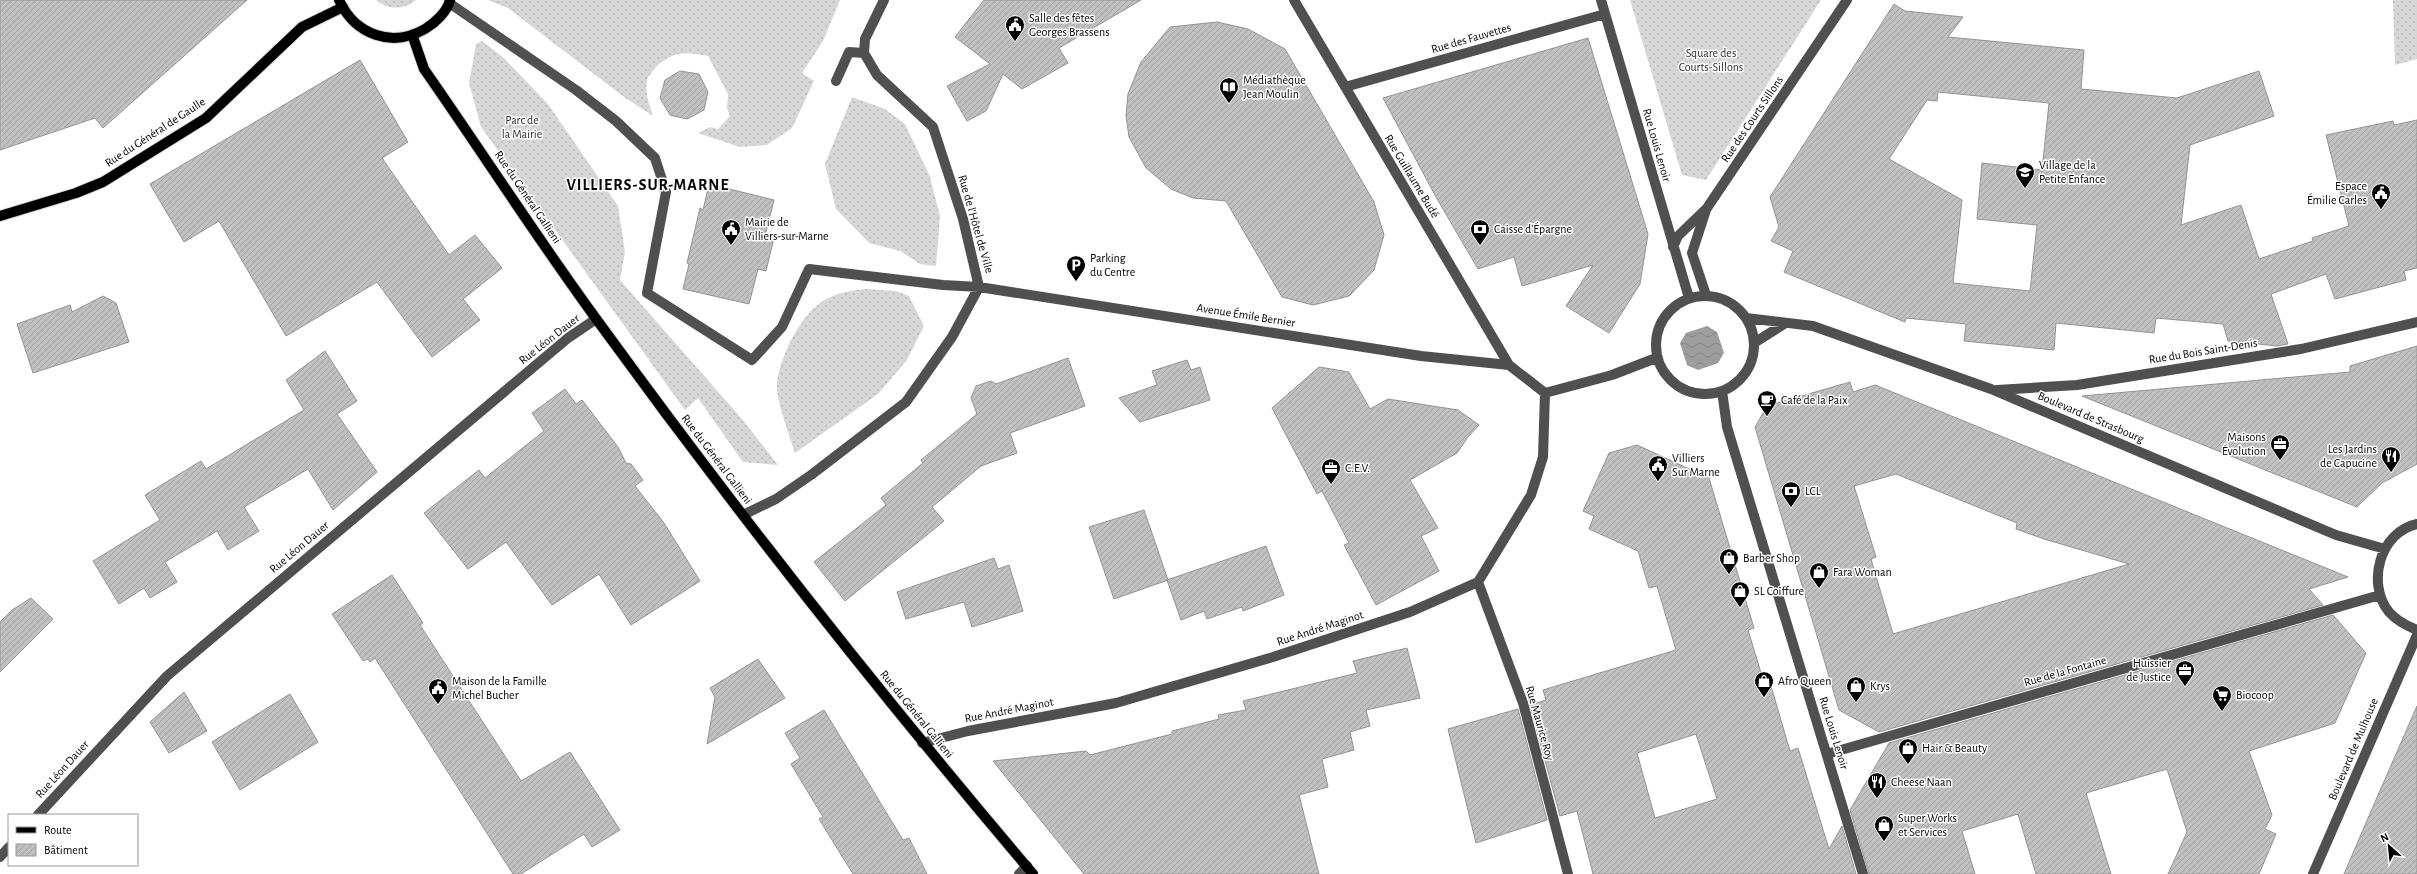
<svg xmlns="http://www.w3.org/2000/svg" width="2417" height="874" font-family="'Alegreya Sans',sans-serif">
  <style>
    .grass { fill: url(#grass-dots) }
    .water { fill: url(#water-waves) }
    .building { fill: url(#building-hatch); stroke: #949494; fill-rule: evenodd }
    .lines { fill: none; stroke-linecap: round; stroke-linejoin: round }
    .major-casing { stroke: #dbdbdb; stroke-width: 12 }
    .minor { stroke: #505050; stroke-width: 10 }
    .major { stroke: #000; stroke-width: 10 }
    .labels { text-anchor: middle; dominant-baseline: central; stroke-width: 3; stroke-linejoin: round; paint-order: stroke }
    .poi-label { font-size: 12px; fill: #000; stroke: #fff; text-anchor: start }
    .street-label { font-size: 12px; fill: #000; stroke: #fff }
    .park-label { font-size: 12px; fill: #2e2e2e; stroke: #fff }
    .district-label { font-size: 16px; font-weight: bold; letter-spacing: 1px; fill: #000; stroke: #fff }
  </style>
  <defs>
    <pattern id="grass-dots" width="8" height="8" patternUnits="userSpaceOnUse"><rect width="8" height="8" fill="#d7d7d7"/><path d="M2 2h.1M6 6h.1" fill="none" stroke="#b7b7b7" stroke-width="1.8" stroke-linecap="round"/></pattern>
    <pattern id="water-waves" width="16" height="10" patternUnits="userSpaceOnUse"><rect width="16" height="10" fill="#9e9e9e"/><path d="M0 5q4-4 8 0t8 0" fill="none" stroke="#868686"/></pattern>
    <pattern id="building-hatch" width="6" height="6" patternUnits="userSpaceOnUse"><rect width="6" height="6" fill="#c0c0c0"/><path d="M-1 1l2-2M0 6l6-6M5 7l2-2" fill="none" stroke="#a3a3a3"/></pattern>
  </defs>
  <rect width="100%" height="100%" fill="#fff"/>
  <path class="grass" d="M376,0H416C404,10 388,10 376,0Z
    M488,0H840L823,41L802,73L814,81L792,128L767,145L740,147L698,133L710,127L718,129L730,116L727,108L728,94L708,56C686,51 670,51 654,69C652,73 648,76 647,80C645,93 649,104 653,116L624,97L508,8Z
    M1630,0H1821L1706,180L1682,175Z
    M2393,0H2417V59L2395,65Z
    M482,41L504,58L548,104L618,206L625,252L620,280L742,419L778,465L743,462L698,398L685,410L481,127L469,83L476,44Z
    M852,97L885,109L905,124L930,177L940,216L936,266L920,264L900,251L869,243L836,209L825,164Z
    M867,289L896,291L909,296L924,326L907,360L878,394L795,453C790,437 777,402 777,388C777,361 799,318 820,303C834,293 851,290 867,289Z"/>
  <path class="water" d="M1707,326L1717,332L1724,353L1718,363L1698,370L1687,365L1680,343L1686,333Z"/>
  <path class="building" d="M0,0H247L103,128L95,118L0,150Z
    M984,0H1141L1059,48L1068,63L1022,89L1003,74L986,111L967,121L947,86L990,64L955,37Z
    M1894,4L1905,11L1963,17L1948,37L2084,50L2081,89L2177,98L2259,71L2274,116L2190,145L2181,225L2241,205L2259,259L2313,241L2312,238L2349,226L2326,135L2393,121L2394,125L2417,120V268L2404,271L2406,280L2335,299L2326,274L2271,294L2288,344L2277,346L2228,341L2223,324L2156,318L2154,333L2056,323L2054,350L1964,341L1966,324L1906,318L1905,322L1784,272L1793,251L1771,241L1779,227L1770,197ZM1938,92L2049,103L2042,170L1982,163L1977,219L2037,225L2030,291L1953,283L1962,200L1889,159L1927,100L1937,101Z
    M1217,22L1248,29L1285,49L1374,202L1384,235L1374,270L1349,296L1313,305L1282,297L1226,201L1193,198L1171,189L1146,168L1129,137L1126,116L1128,94L1141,62L1170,27Z
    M1588,38L1648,234L1640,284L1609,333L1566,306L1593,265L1522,286L1514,257L1478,269L1436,197L1383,98Z
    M360,60L408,142L382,158L449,255L475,235L502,268L463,299L480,320L432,357L377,282L286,336L219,221L184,242L150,184Z
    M680,71L699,74L708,92L704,110L687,119L670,115L660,98L665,80Z
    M709,184L774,200L765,236L774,238L766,271L758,269L749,304L683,289L689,264L687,263L700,208L703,210Z
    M103,296L116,303L129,342L33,373L17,324L70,305L72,312Z
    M2417,346V464L2382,483L2357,507L2082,396L2350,372V366Z
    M325,351L357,401L337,414L377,472L333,510L308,469L244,507L259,531L228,550L217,531L165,562L177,582L150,598L144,588L119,604L93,561L160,520L145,495L201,461L206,469L304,410L286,380Z
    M1068,358L1085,406L1010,433L1017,453L981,466L932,507L944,521L845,601L814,562L886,505L881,498L923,463L921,460L977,414L971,398L976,386L991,381L996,384Z
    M1187,360L1191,370L1200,367L1210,400L1140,422L1119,398L1157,385L1152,371Z
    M1319,367L1349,372L1370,409L1388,399L1458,410L1479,425L1468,437L1457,453L1410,480L1438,528L1421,536L1439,571L1376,605L1344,545L1349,543L1322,491L1317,494L1272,408Z
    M1850,382L1853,392L1875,385L2348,577L2309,589L2323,605L1879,732L1839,710L1755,427L1767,406ZM1896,474L2017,523L2016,529L2044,539L2129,564L1893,634L1871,559L1876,557L1854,486Z
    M565,389L576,404L582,400L618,447L626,463L631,464L643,480L635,486L664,523L700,581L631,625L599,574L552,605L506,542L468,569L424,513L479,470L485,478L544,431L532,413Z
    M1637,445L1709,478L1754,628L1748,630L1765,686H1771L1790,751L1798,748L1829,849L1842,826L1856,874H1593L1577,811L1560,816L1530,705L1546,700L1543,690L1676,650L1657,586L1649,588L1638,551L1589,529L1594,516L1583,511L1609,453ZM1696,734L1717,799L1655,818L1637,753Z
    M1144,510L1168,580L1114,599L1089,527Z
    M1266,546L1284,595L1243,611L1242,607L1207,619L1204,611L1181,620L1167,580Z
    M994,558L998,569L1009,565L1023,611L972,627L964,602L906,619L897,592Z
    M392,575L423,623L420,625L521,781L570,752L620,830L592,847L584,834L521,874H513L375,658L370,662L368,659L363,661L332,614Z
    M31,598L53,619L0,672V622L12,610Z
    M2333,615L2366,653L2335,723L2249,751L2272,815L2265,829L2276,834L2259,874H2168L2187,832L2167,769L2086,793L2111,874H2036L2018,814L1962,831L1975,874H1869L1850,810L1889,743Z
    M1407,648L1420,698L1366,710L1370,726L1350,732L1354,750L1322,759L1328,787L1299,795L1319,874H1084L993,761L1086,751L1090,755L1172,734V731L1219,719L1218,715L1246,710L1243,701L1357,673L1353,661Z
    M758,659L785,698L707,744L715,697L710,688Z
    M184,692L207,731L169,753L150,722Z
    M290,694L318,742L240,790L212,742Z
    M2417,706V874H2344L2375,802Z
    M1518,709L1547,820L1476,843L1448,729Z
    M824,710L903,840L909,838L927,874H853L819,819L823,817L791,764L800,758L785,733Z"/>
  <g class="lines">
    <g class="major-casing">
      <path id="major" d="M339,0C355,35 392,48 425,29C435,23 447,12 450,0
        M413,37L424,69C482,152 537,238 597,320C735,510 881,695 1033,874
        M0,216L76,193L103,182L206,118L302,27L343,7"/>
    </g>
    <path class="minor" d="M1601,0L1689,298
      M449,3L576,90L616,121L655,158L666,192L647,293L752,360L782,327L809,269L943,285L979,287L1421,356L1509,365
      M836,81L849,52L864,53
      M1345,87L1605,14
      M1673,247L1678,236L1707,208L1847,0
      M1706,295L1692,253L1706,210
      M1656 345a49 49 0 1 1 98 0a49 49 0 1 1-98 0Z
      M1746,318L1813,326L1991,389L2336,535L2385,549
      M1754,343L1784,324
      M1997,390L2077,385L2301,349L2417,322
      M1722,391L1727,427L1863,874
      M1545,393L1612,375L1656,358
      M743,515L776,499L811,475L906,402L952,337L979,287L963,219L933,127L877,75L864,53L865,39L884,0
      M2417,524C2380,532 2366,583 2389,612C2397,621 2407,626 2417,630
      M1478,582L1523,703L1568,874
      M922,743L968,731L1116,703L1273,657L1410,612L1478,582L1531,495L1543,457L1545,393L1509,365L1294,0
      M1827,754L2380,595
      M38,815L167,676L568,338L596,319
      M0,857L9,847
      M1019,874L1027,866
      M2313,874L2417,635"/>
    <use href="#major" class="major"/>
  </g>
  <defs>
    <g id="civic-pin" transform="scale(1)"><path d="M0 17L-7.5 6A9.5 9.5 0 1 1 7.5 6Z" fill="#000" stroke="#fff"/><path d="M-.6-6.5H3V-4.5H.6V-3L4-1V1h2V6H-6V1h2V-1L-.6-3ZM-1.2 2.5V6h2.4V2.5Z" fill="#fff"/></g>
    <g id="library-pin" transform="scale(1)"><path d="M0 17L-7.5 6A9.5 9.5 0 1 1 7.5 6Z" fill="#000" stroke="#fff"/><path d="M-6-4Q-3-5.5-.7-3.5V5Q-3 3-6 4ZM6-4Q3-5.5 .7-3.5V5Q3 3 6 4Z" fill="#fff"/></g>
    <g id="school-pin" transform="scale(1)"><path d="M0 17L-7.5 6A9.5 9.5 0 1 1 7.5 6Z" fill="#000" stroke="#fff"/><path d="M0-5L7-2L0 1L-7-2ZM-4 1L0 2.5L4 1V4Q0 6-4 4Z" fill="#fff"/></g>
    <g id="bank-pin" transform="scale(1)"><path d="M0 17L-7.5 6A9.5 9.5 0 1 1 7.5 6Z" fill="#000" stroke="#fff"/><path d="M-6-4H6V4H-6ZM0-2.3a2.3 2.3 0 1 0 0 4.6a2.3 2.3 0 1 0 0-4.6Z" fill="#fff"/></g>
    <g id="parking-pin" transform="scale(1)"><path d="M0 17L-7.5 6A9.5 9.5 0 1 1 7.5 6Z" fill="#000" stroke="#fff"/><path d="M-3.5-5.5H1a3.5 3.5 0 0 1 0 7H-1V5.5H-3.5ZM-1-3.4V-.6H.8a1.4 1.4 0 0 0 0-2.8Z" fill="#fff"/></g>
    <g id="cafe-pin" transform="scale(1)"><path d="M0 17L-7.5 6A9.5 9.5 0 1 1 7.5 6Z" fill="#000" stroke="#fff"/><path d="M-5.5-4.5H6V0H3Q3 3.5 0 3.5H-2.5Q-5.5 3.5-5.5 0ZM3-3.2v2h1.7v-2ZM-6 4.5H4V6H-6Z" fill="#fff"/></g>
    <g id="office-pin" transform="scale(1)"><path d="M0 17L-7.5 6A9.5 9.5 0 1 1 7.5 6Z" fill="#000" stroke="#fff"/><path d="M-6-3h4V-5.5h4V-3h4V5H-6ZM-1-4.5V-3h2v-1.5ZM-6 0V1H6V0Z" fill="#fff"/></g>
    <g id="restaurant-pin" transform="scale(1)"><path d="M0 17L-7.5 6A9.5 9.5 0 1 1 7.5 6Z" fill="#000" stroke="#fff"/><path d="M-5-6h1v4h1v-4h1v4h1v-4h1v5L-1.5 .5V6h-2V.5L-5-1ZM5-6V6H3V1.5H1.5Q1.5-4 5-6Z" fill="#fff"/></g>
    <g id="shop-pin" transform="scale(1)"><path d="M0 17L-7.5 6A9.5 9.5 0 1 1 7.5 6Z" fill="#000" stroke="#fff"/><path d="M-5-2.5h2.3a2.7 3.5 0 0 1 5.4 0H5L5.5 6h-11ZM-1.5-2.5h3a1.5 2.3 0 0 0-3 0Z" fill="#fff"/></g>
    <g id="supermarket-pin" transform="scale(1)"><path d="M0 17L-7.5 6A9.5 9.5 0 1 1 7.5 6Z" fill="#000" stroke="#fff"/><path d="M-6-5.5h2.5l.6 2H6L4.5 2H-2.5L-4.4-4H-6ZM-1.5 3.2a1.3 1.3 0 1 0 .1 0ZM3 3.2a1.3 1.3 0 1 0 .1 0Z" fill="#fff"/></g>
  </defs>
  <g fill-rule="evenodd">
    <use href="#civic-pin" x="1015" y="25"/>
    <use href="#library-pin" x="1229" y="87"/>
    <use href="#school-pin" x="2025" y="172"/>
    <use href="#civic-pin" x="2381" y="193"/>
    <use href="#civic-pin" x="731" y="229"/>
    <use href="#bank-pin" x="1480" y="229"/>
    <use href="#parking-pin" x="1076" y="265"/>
    <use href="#cafe-pin" x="1767" y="400"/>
    <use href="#office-pin" x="2280" y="444"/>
    <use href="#restaurant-pin" x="2391" y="456"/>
    <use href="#civic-pin" x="1658" y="465"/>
    <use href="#office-pin" x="1331" y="468"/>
    <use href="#bank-pin" x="1791" y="491"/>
    <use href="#shop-pin" x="1729" y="558"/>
    <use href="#shop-pin" x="1819" y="572"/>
    <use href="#shop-pin" x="1740" y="591"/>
    <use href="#office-pin" x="2185" y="670"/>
    <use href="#shop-pin" x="1764" y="681"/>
    <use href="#shop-pin" x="1856" y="686"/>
    <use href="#civic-pin" x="438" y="688"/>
    <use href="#supermarket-pin" x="2222" y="695"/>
    <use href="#shop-pin" x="1908" y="748"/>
    <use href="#restaurant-pin" x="1877" y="782"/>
    <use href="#shop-pin" x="1884" y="825"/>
  </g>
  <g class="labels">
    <g class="poi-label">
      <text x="1029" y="18">Salle des fêtes<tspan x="1029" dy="14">Georges Brassens</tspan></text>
      <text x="1243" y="80">Médiathèque<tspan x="1243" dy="14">Jean Moulin</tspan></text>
      <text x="2039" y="165">Village de la<tspan x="2039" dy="14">Petite Enfance</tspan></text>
      <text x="2367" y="186" text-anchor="end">Espace<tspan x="2367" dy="14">Émilie Carles</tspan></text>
      <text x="745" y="222">Mairie de<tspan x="745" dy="14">Villiers-sur-Marne</tspan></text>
      <text x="1494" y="229">Caisse d'Épargne</text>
      <text x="1090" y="258">Parking<tspan x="1090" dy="14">du Centre</tspan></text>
      <text x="1781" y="400">Café de la Paix</text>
      <text x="2266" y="437" text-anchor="end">Maisons<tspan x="2266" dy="14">Évolution</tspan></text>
      <text x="2377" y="449" text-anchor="end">Les Jardins<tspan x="2377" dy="14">de Capucine</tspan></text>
      <text x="1672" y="458">Villiers<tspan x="1672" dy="14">Sur Marne</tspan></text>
      <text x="1345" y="468">C.E.V.</text>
      <text x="1805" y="491">LCL</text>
      <text x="1743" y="558">Barber Shop</text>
      <text x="1833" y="572">Fara Woman</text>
      <text x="1754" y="591">SL Coiffure</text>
      <text x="2171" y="663" text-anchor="end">Huissier<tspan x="2171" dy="14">de Justice</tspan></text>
      <text x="452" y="681">Maison de la Famille<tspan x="452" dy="14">Michel Bucher</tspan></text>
      <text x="1778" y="681">Afro Queen</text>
      <text x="1870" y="686">Krys</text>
      <text x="2236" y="695">Biocoop</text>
      <text x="1922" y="748">Hair &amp; Beauty</text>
      <text x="1891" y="782">Cheese Naan</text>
      <text x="1898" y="818">Super Works<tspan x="1898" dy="14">et Services</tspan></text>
    </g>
    <g class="street-label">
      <text transform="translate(1471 38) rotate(-16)">Rue des Fauvettes</text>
      <text transform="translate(1752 119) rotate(-56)">Rue des Courts Sillons</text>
      <text transform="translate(155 132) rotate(-33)">Rue du Général de Gaulle</text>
      <text transform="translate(1657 145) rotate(74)">Rue Louis Lenoir</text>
      <text transform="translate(1412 176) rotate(59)">Rue Guillaume Budé</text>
      <text transform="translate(528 197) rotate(56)">Rue du Général Gallieni</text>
      <text transform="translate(976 224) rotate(74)">Rue de l'Hôtel de Ville</text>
      <text transform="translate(1246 315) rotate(9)">Avenue Émile Bernier</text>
      <text transform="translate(549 339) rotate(-38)">Rue Léon Dauer</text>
      <text transform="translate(2203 351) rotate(-9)">Rue du Bois Saint-Denis</text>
      <text transform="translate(2091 417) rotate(23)">Boulevard de Strasbourg</text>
      <text transform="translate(717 459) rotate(53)">Rue du Général Gallieni</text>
      <text transform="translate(299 547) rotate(-40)">Rue Léon Dauer</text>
      <text transform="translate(1320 628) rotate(-18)">Rue André Maginot</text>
      <text transform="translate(2065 671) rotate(-16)">Rue de la Fontaine</text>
      <text transform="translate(1009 710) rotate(-11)">Rue André Maginot</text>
      <text transform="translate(917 714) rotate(51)">Rue du Général Gallieni</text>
      <text transform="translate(1540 723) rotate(74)">Rue Maurice Roy</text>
      <text transform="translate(1834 733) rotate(73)">Rue Louis Lenoir</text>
      <text transform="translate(2353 749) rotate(-67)">Boulevard de Mulhouse</text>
      <text transform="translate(62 769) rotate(-48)">Rue Léon Dauer</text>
    </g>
    <g class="park-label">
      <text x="1711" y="53">Square des<tspan x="1711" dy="14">Courts-Sillons</tspan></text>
      <text x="522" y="120">Parc de<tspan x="522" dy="14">la Mairie</tspan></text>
    </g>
    <g class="district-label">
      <text x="648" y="185">VILLIERS-SUR-MARNE</text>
    </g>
  </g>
  <rect x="8" y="814" width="130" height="52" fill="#ffffff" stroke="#999999"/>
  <rect x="16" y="827" width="20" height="6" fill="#000000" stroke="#999999"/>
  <text x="44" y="834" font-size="12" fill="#000000">Route</text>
  <rect x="16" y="844" width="20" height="12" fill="url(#building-hatch)" stroke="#999999"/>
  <text x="44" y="854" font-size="12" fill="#000000">Bâtiment</text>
  <g transform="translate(2389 846) rotate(333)" stroke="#ffffff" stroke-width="3" paint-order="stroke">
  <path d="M0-3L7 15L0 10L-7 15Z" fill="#000000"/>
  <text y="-6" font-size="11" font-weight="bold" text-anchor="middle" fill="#000000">N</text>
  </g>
</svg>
